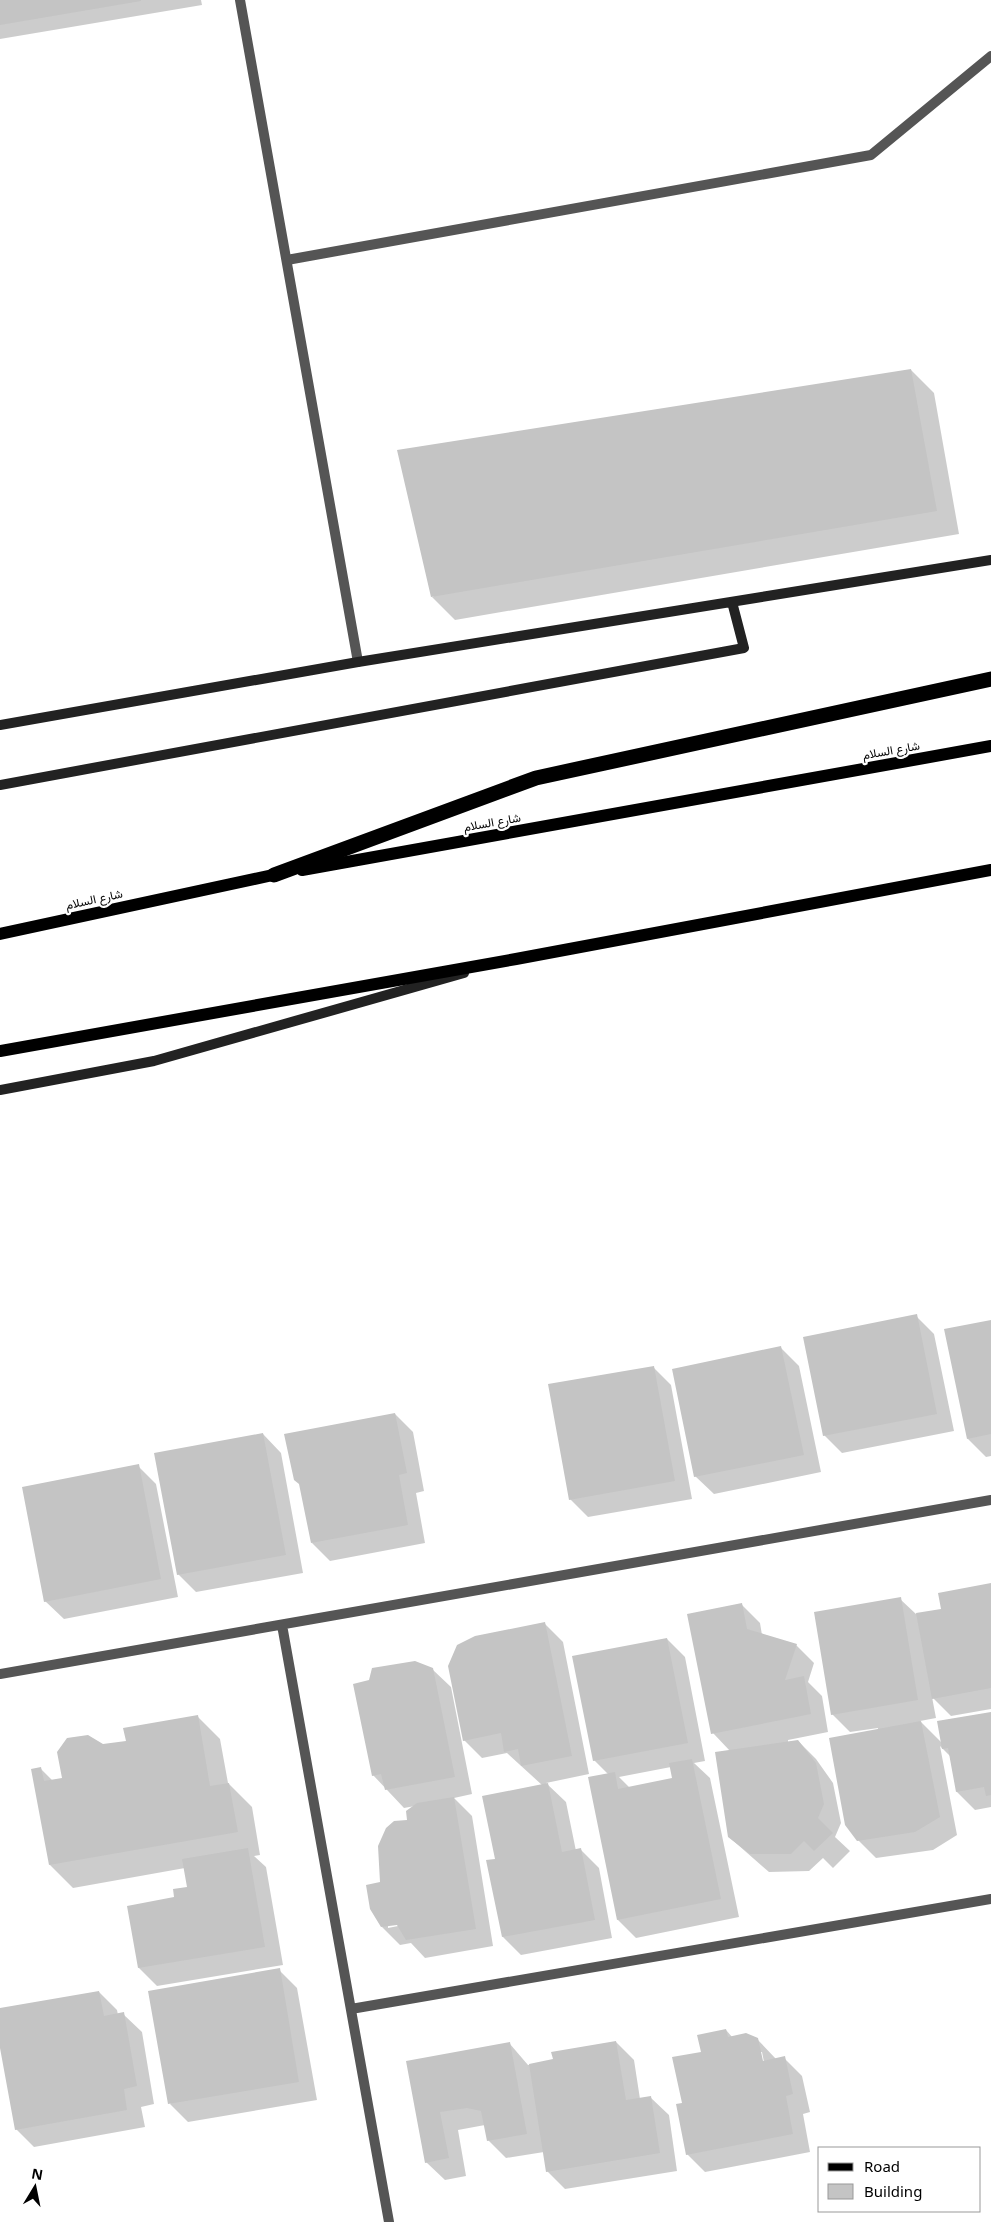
<svg xmlns="http://www.w3.org/2000/svg" width="991" height="2222" font-family="'Noto Sans',Vazirmatn,sans-serif">
  <style>
    .shadow { fill: #0003; fill-rule: evenodd }
    .building { fill: #c4c4c4 }
    .lines { fill: none; stroke-linecap: round; stroke-linejoin: round }
    .minor { stroke: #555; stroke-width: 10 }
    .secondary { stroke: #222; stroke-width: 10 }
    .primary { stroke: #000; stroke-width: 12 }
    .motorway { stroke: #000; stroke-width: 15 }
    .labels { text-anchor: middle; dominant-baseline: central; stroke-width: 4.5; stroke-linejoin: round; paint-order: stroke }
    .street-label { font-size: 12px; fill: #000; stroke: #fff }
  </style>
  <rect width="100%" height="100%" fill="#fff"/>
  <path class="shadow" d="M0,0H201L202,5L0,39Z
    M911,370L934,393L959,534L455,620L432,597Z
    M916,1316L934,1334L954,1431L842,1453L824,1435Z
    M991,1321V1456L986,1457L968,1439Z
    M781,1348L799,1366L821,1472L714,1494L695,1476Z
    M653,1367L671,1385L692,1499L588,1517L570,1499Z
    M395,1414L413,1432L424,1491L416,1493L425,1543L330,1561L312,1543Z
    M263,1434L281,1453L303,1573L196,1592L178,1574Z
    M138,1466L156,1484L178,1597L64,1619L45,1601Z
    M991,1585V1709L951,1716L932,1697L936,1718L920,1721L942,1743L991,1713V1807L975,1810L957,1792L950,1756L940,1746L957,1835L933,1850L876,1858L858,1840L878,1728L850,1732L832,1714L900,1599L916,1614L942,1610Z
    M742,1605L760,1623L762,1635L796,1645L814,1663L808,1682L822,1696L828,1732L788,1740V1742L798,1741L816,1759L833,1783L841,1823L835,1837L850,1851L833,1868L823,1858L809,1871L769,1872L729,1837L730,1751L713,1733Z
    M545,1624L563,1642L589,1774L546,1783L566,1802L576,1851L581,1850L599,1868L612,1938L521,1955L503,1937L496,1860L542,1785L507,1753L482,1758L464,1740Z
    M667,1639L685,1657L705,1761L694,1763L710,1778L739,1917L636,1938L618,1920L608,1774L594,1760ZM671,1767L674,1779L630,1788L619,1777Z
    M432,1669L451,1687L472,1794L454,1798L472,1816L493,1946L425,1958L411,1943L400,1945L382,1927L408,1821L415,1806L404,1808L373,1775ZM403,1923V1925L388,1928V1925Z
    M197,1716L220,1739L228,1783L252,1807L260,1855L254,1856L266,1867L283,1965L157,1986L139,1968L128,1907L176,1898L189,1888L185,1868L73,1888L50,1865L41,1769L53,1781L64,1779L103,1746L127,1742Z
    M279,1970L297,1988L317,2100L188,2122L170,2104Z
    M99,1992L117,2010L118,2015L123,2014L142,2032L154,2104L141,2107L145,2127L34,2147L16,2129L0,2041V2010Z
    M726,2030L733,2038L757,2039L776,2059L784,2058L802,2076L810,2112L803,2114L810,2152L705,2172L687,2154L683,2104L702,2053ZM760,2052H762L765,2067H763Z
    M616,2042L634,2060L640,2099L650,2097L669,2115L677,2171L565,2189L547,2171L544,2152L506,2158L488,2140L485,2125L458,2130L466,2176L445,2180L426,2162L408,2062L510,2044L528,2065L554,2061Z"/>
  <path class="building" d="M0,0H141V1L0,25Z
    M911,369L937,511L431,597L397,450Z
    M917,1314L937,1414L823,1436L803,1337Z
    M991,1320V1434L967,1439L944,1329Z
    M781,1346L804,1455L694,1477L672,1369Z
    M654,1366L675,1481L569,1500L548,1384Z
    M395,1413L407,1473L399,1475L408,1525L311,1543L299,1484L294,1480L284,1434Z
    M263,1433L286,1555L177,1575L154,1453Z
    M139,1464L161,1579L44,1602L22,1487Z
    M991,1583V1688L932,1699L916,1613L941,1609L938,1593Z
    M901,1597L918,1700L831,1715L814,1612Z
    M742,1603L747,1629L797,1644L785,1680L804,1676L811,1714L711,1734L687,1614Z
    M545,1622L572,1756L521,1766L518,1749L504,1752L501,1733L463,1741L448,1666L457,1645L475,1636Z
    M667,1638L688,1743L593,1761L572,1656Z
    M415,1661L433,1668L455,1777L385,1790L381,1774L372,1776L353,1684L369,1680L372,1668Z
    M991,1712V1795L986,1796L984,1787L956,1792L948,1748L942,1749L937,1721Z
    M198,1715L210,1786L229,1783L238,1832L49,1865L31,1769L41,1767L44,1781L62,1778L57,1752L67,1738L88,1735L103,1744L126,1741L123,1728Z
    M921,1721L940,1817L915,1832L857,1841L845,1825L829,1738Z
    M798,1740L816,1763L824,1804L818,1818L833,1833L814,1851L804,1841L791,1854H750L728,1837L715,1752Z
    M692,1759L721,1899L617,1920L588,1777L615,1772L618,1789L672,1778L669,1763Z
    M548,1783L562,1852L581,1848L595,1920L502,1937L486,1860L495,1859L482,1796Z
    M454,1797L476,1929L406,1940L397,1925L381,1927L370,1909L366,1885L380,1882L378,1846L386,1828L394,1821L407,1820L406,1811L417,1803Z
    M248,1848L265,1947L138,1968L127,1906L174,1897L173,1889L187,1887L182,1859Z
    M280,1968L299,2082L168,2104L148,1991Z
    M99,1991L104,2016L124,2012L137,2086L124,2089L127,2110L15,2130L0,2048V2008Z
    M726,2029L728,2037L746,2033L758,2038L763,2061L785,2056L793,2094L786,2096L793,2134L686,2155L676,2104L682,2103L672,2057L701,2052L697,2035Z
    M616,2041L626,2100L651,2096L660,2153L546,2172L529,2064L553,2059L551,2052Z
    M510,2042L527,2134L487,2141L481,2111L467,2108L440,2112L449,2158L425,2163L406,2061Z"/>
  <g class="lines">
    <path class="minor" d="M240,0L358,662
      M287,260L871,155L991,56
      M282,1625L389,2222
      M0,1674L991,1500
      M351,2009L991,1899"/>
    <path class="secondary" d="M0,725L358,662L991,560
      M0,785L744,648L732,602
      M0,1090L154,1061L464,973"/>
    <path class="primary" d="M302,870L991,746
      M0,934L282,873
      M0,1051L516,959L991,870"/>
    <path class="motorway" d="M274,875L536,778L991,679"/>
  </g>
  <g class="labels">
    <g class="street-label">
      <text transform="translate(891 750) rotate(-10)">شارع السلام</text>
      <text transform="translate(492 822) rotate(-10)">شارع السلام</text>
      <text transform="translate(94 899) rotate(-12)">شارع السلام</text>
    </g>
  </g>
  <rect x="818" y="2147" width="162" height="65" fill="#ffffff" stroke="#999999"/>
  <rect x="828" y="2163" width="25" height="8" fill="#000000" stroke="#999999"/>
  <text x="864" y="2172" font-size="15" fill="#000000">Road</text>
  <rect x="828" y="2184" width="25" height="15" fill="#c4c4c4" stroke="#999999"/>
  <text x="864" y="2197" font-size="15" fill="#000000">Building</text>
  <g transform="translate(35 2187) rotate(10)" stroke="#ffffff" stroke-width="4" paint-order="stroke">
  <path d="M0-4L9 19L0 12L-9 19Z" fill="#000000"/>
  <text y="-8" font-size="14" font-weight="bold" text-anchor="middle" fill="#000000">N</text>
  </g>
</svg>
